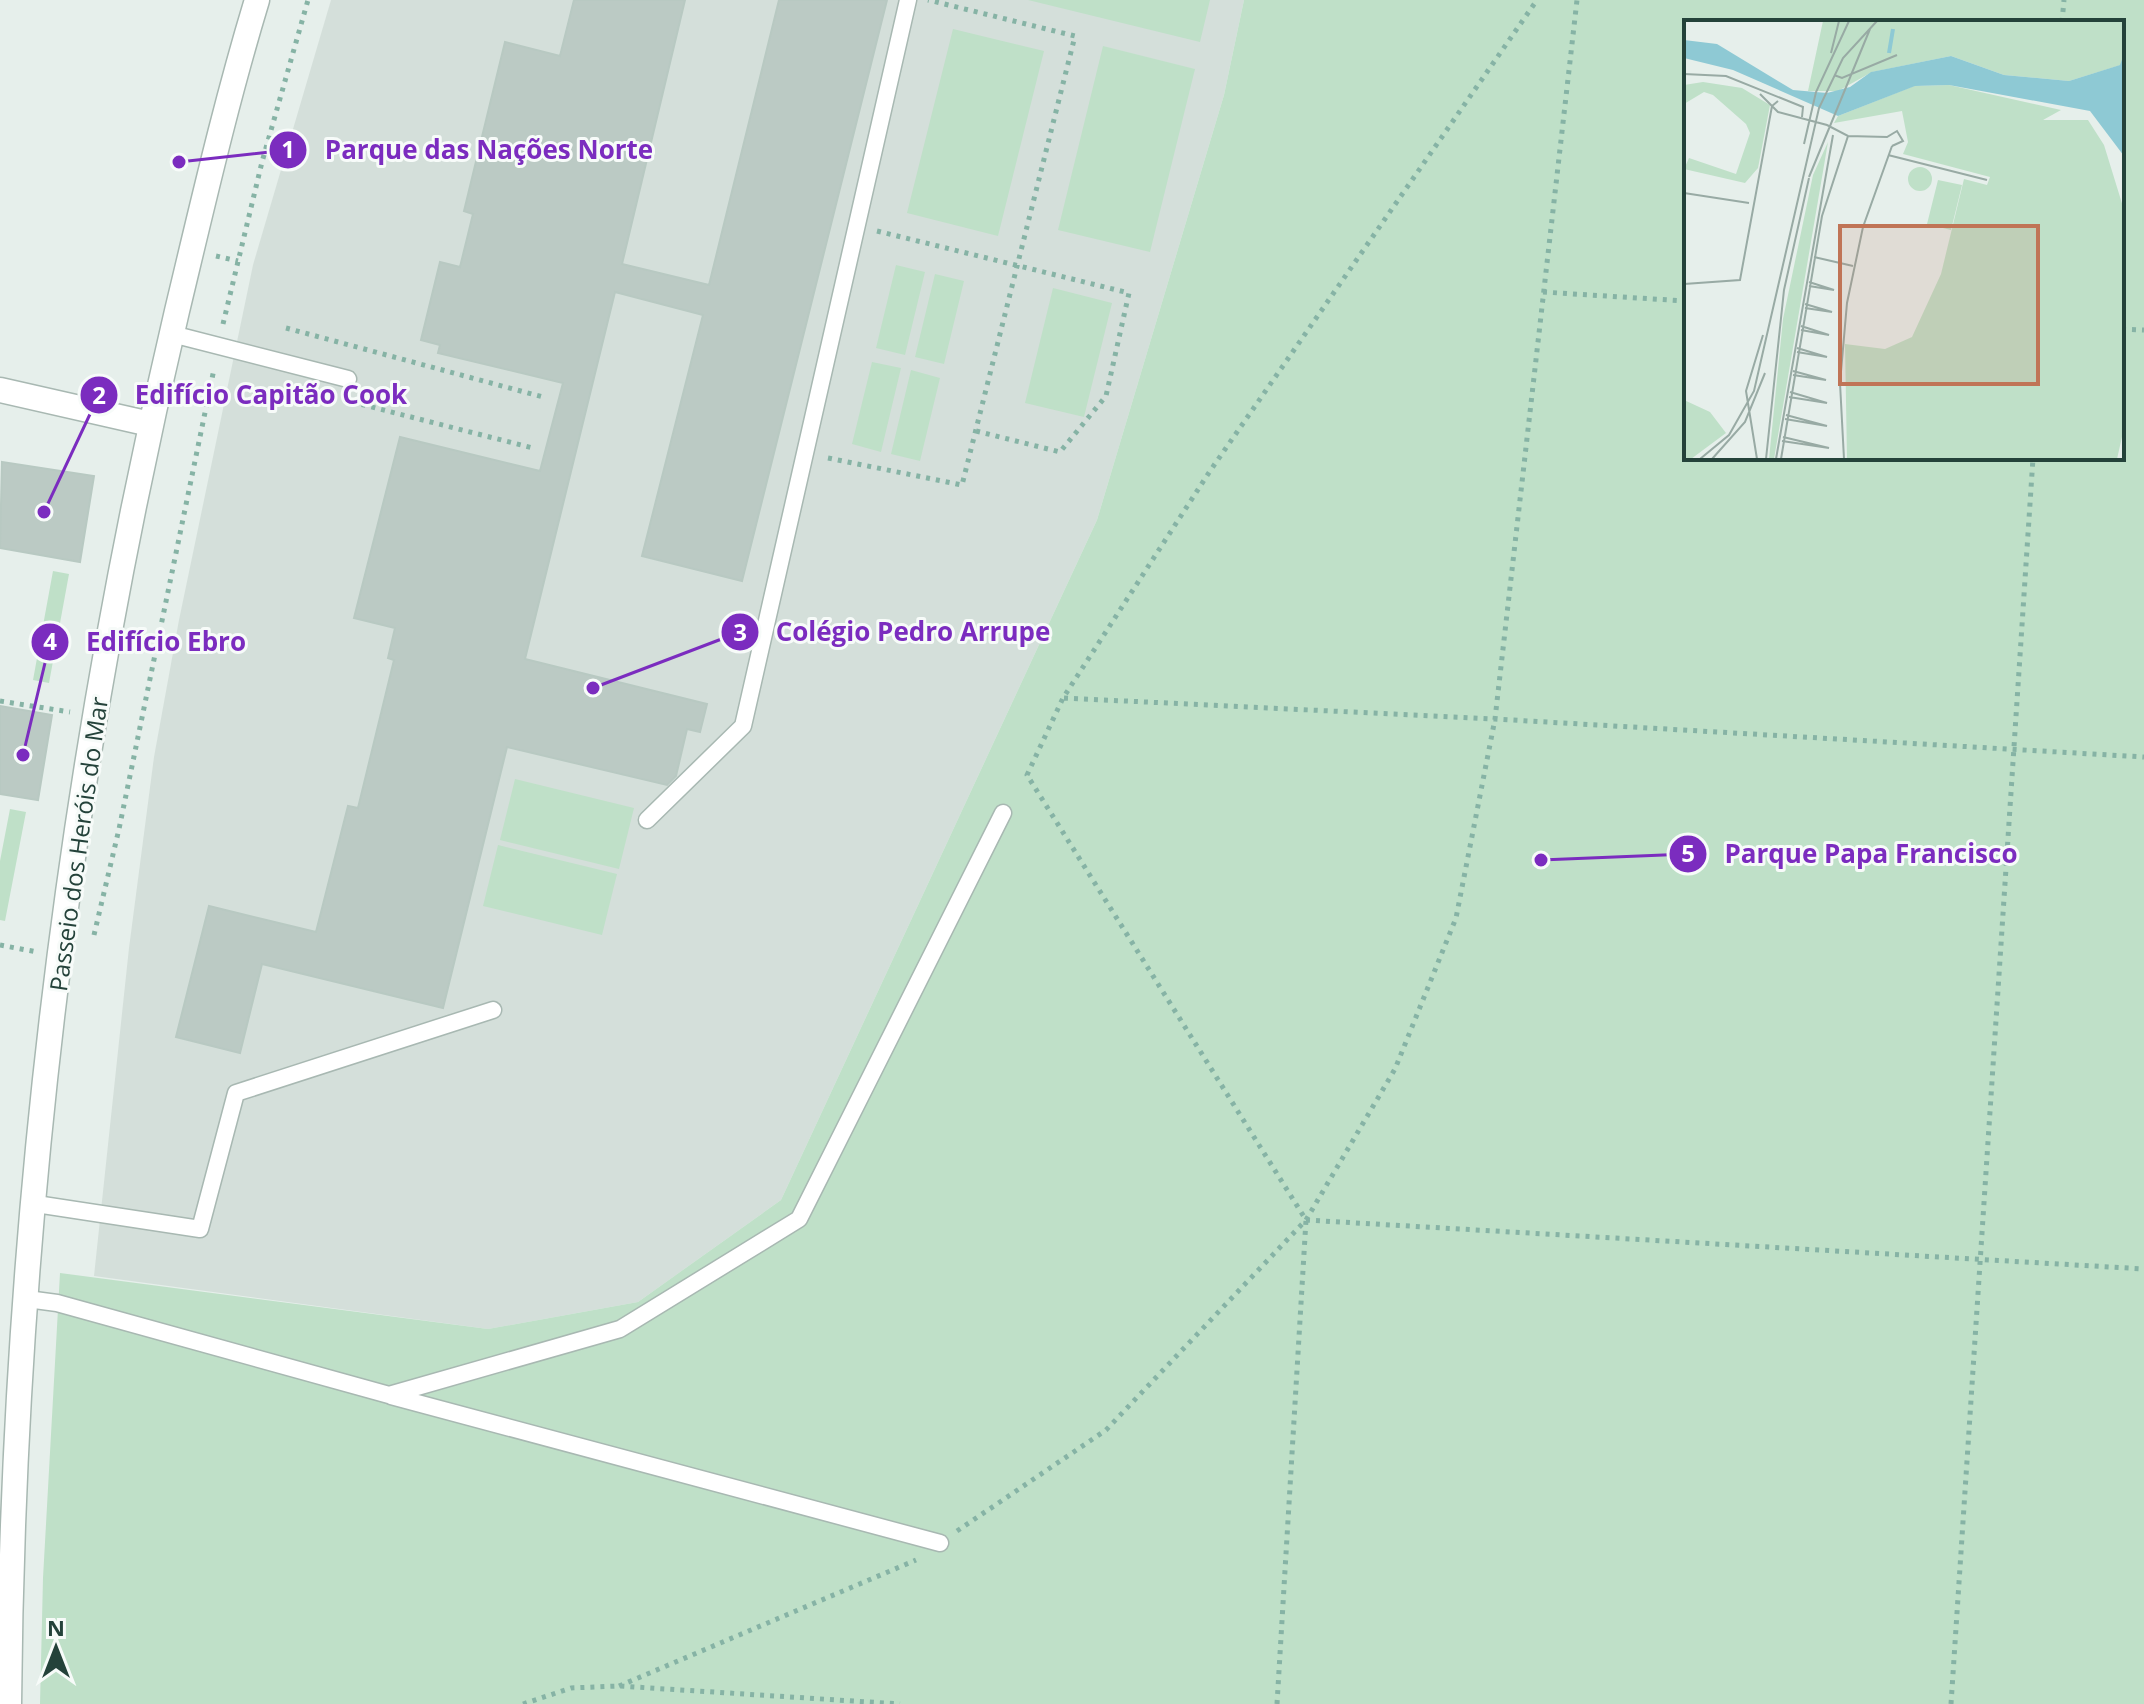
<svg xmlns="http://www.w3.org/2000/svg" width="2144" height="1704" font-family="'Open Sans',sans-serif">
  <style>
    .built { fill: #d4dfda }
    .green { fill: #bfe0c8; fill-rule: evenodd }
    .building { fill: #bbcac4; stroke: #b8c9c2; stroke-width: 2 }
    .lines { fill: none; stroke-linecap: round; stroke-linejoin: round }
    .lane-casing { stroke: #a8b8b2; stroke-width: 19 }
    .street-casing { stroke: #a8b8b2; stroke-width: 27 }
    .path { stroke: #86b3a5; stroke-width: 5; stroke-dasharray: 4 6; stroke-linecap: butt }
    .lane { stroke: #fff; stroke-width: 16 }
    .street { stroke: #fff; stroke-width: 24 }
    .labels { text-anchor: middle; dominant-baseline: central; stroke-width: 6; stroke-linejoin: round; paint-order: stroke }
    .street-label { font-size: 24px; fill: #24423a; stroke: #f7fbf9 }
    .inset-river { fill: none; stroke: #8ec9d4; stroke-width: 4 }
    .inset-road { fill: none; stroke: #98aaa4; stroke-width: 2 }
    .view { fill: #c07456; fill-opacity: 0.15; stroke: #c07456; stroke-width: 4 }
    .inset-edge { fill: none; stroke: #24423a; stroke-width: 4 }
    .leader { fill: none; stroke: #7b2cbf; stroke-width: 3 }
    .callout-dot { fill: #7b2cbf; stroke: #f7fbf9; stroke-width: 3 }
    .mark-label { font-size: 24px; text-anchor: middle; font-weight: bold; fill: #fff }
    .callout-label { font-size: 26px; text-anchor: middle; font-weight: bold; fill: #7b2cbf; stroke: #f7fbf9; stroke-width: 6; stroke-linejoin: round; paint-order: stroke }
  </style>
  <rect width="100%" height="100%" fill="#e6efeb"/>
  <path class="built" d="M331,0H1244L1224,95L1097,520L781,1200L638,1302L488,1329L94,1276L129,948L154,757L179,620L253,265Z"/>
  <path class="green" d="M1028,0H1210L1200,42Z
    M1244,0H2144V1704H40L43,1578L60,1273L488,1329L638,1302L781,1200L1097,520L1224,95ZM1686,22H2122V458H1686Z
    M953,29L1044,51L998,236L907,213Z
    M1103,46L1195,69L1150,252L1058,230Z
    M896,265L925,272L905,355L876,348Z
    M935,274L964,281L944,364L915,357Z
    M1053,288L1112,303L1084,417L1025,403Z
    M872,362L901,368L881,452L852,444Z
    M911,370L940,378L920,461L891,454Z
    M53,571L69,574L49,683L33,680Z
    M515,779L634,808L619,869L500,840Z
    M10,809L26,812L5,921L0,920V861Z
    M498,845L617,874L602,935L483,906Z"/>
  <path class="building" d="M574,0H685L622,264L709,285L779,0H887L742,581L642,556L703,315L615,292L525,659L707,704L700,732L687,729L676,776L667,785L507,747L443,1008L262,964L240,1053L176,1037L209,906L316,932L348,806L358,808L394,660L388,658L395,628L354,618L400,437L540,471L563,383L438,353L440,345L421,340L440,262L460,267L473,214L464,211L505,42L560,56Z
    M2,462L94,476L80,562L0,548Z
    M0,706L52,715L38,800L0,794Z"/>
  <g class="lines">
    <g class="lane-casing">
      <path id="lane" d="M172,334L348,379
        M647,820L743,726L908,0
        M36,1204L200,1229L236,1093L493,1010
        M27,1299L57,1303L389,1395L620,1329L799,1219L1003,813
        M391,1396L940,1543"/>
    </g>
    <g class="street-casing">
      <path id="street" d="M0,390L150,424
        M9,1704C13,1236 69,766 177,311C202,207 226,102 257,0"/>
    </g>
    <path class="path" d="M2062,22L2064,0
      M877,231L1129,293L1106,396L1060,452L976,431
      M216,256L238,261
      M1543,292L1686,301
      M223,324L262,162L308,0
      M286,328L543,397
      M2122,329L2144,330
      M352,402L533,448
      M828,458L962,485L1075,36L928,0
      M1064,698L1495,719L2144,757
      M0,701L70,712
      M94,935L119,829L214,369
      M0,945L37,952
      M1306,1220L2144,1269
      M957,1531L1106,1430L1306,1220L1395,1069L1456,918L1495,719L1577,0
      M619,1686L916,1560
      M523,1704L571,1688L619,1686L900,1704
      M1277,1704L1306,1220L1027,775L1063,698L1210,471L1537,0
      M1951,1704L2033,458"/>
    <use href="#lane" class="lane"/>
    <use href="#street" class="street"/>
  </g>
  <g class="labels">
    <g class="street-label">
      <text transform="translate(78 844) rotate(-82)">Passeio dos Heróis do Mar</text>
    </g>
  </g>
  <g transform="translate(1684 20)">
    <rect width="440" height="440" fill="#e6efeb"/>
    <path d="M139,1H440V44L385,61L320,55L267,36L188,52L154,71H124ZM19,62L58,68L86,85L74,148L61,163L0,149L5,138L52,154L66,113L62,104L29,75L20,72L0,84V65ZM265,65L377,90L359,100H404L420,125L440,190V408L433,439H163L161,324L201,329L228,317L257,254L280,159L303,165L306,157L219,134L224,122L218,91L150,103L154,96L230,66ZM144,122L90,439H85L99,299L129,155ZM224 159a12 12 0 1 1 24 0a12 12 0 1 1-24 0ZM254,160L278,165L267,210L243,204ZM0,380L26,392L42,413L7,439H0Z" fill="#bfe0c8"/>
    <path d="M0,20L33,24L109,70L143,73L166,67L187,52L267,36L320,55L385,61L436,45L440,34V136L406,91L265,65L231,66L154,96L49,50L0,38Z" fill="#8ec9d4"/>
    <path class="inset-river" d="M205,33L209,9"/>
    <path class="inset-road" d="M147,33L155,1M0,54L42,56L119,87L118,97M150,55L158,58L213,35M76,74L94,92L143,105L164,116L203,117L213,111L219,121L208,126M120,124L132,72L165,1M204,135L303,160M125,157L186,9M0,173L65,183M130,237L169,246M0,264L56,260L88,86L94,81M125,266L150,270L125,262M121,288L148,292L121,284M117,310L145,315L117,306M113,332L143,337L113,328M109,355L142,360L109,351M105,377L143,383L106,372M101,399L143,406L102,395M98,421L145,428L99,417M16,439L45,415L70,371L135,88L159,38L193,1M28,439L61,402L81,353M73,439L62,371L79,315M82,439L100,270L125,158M92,439L149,115M97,439L138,196L164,116M160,439L156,363L163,283L179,207L208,126"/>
    <path class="view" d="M156,206H354V364H156Z"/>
    <rect width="440" height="440" class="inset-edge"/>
  </g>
  <path class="leader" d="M179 162L288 150M44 512L99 395M593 688L740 632M23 755L50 642M1541 860L1688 854"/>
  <g class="callout-dot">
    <circle cx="179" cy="162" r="8"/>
    <circle cx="44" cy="512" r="8"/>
    <circle cx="593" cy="688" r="8"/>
    <circle cx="23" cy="755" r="8"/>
    <circle cx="1541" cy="860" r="8"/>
    <circle cx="288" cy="150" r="20"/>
    <circle cx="99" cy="395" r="20"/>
    <circle cx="740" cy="632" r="20"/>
    <circle cx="50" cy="642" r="20"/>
    <circle cx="1688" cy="854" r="20"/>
  </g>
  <g class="mark-label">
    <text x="288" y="158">1</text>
    <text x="99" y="404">2</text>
    <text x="740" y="641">3</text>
    <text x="50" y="650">4</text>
    <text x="1688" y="862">5</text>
  </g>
  <g class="callout-label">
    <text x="489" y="159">Parque das Nações Norte</text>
    <text x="271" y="404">Edifício Capitão Cook</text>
    <text x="913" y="641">Colégio Pedro Arrupe</text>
    <text x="166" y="651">Edifício Ebro</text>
    <text x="1871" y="863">Parque Papa Francisco</text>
  </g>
  <g transform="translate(56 1648)" stroke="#f7fbf9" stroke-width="6" paint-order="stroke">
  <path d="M0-6L14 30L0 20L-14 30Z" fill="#24423a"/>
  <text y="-12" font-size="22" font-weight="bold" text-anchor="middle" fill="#24423a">N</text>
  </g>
</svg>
